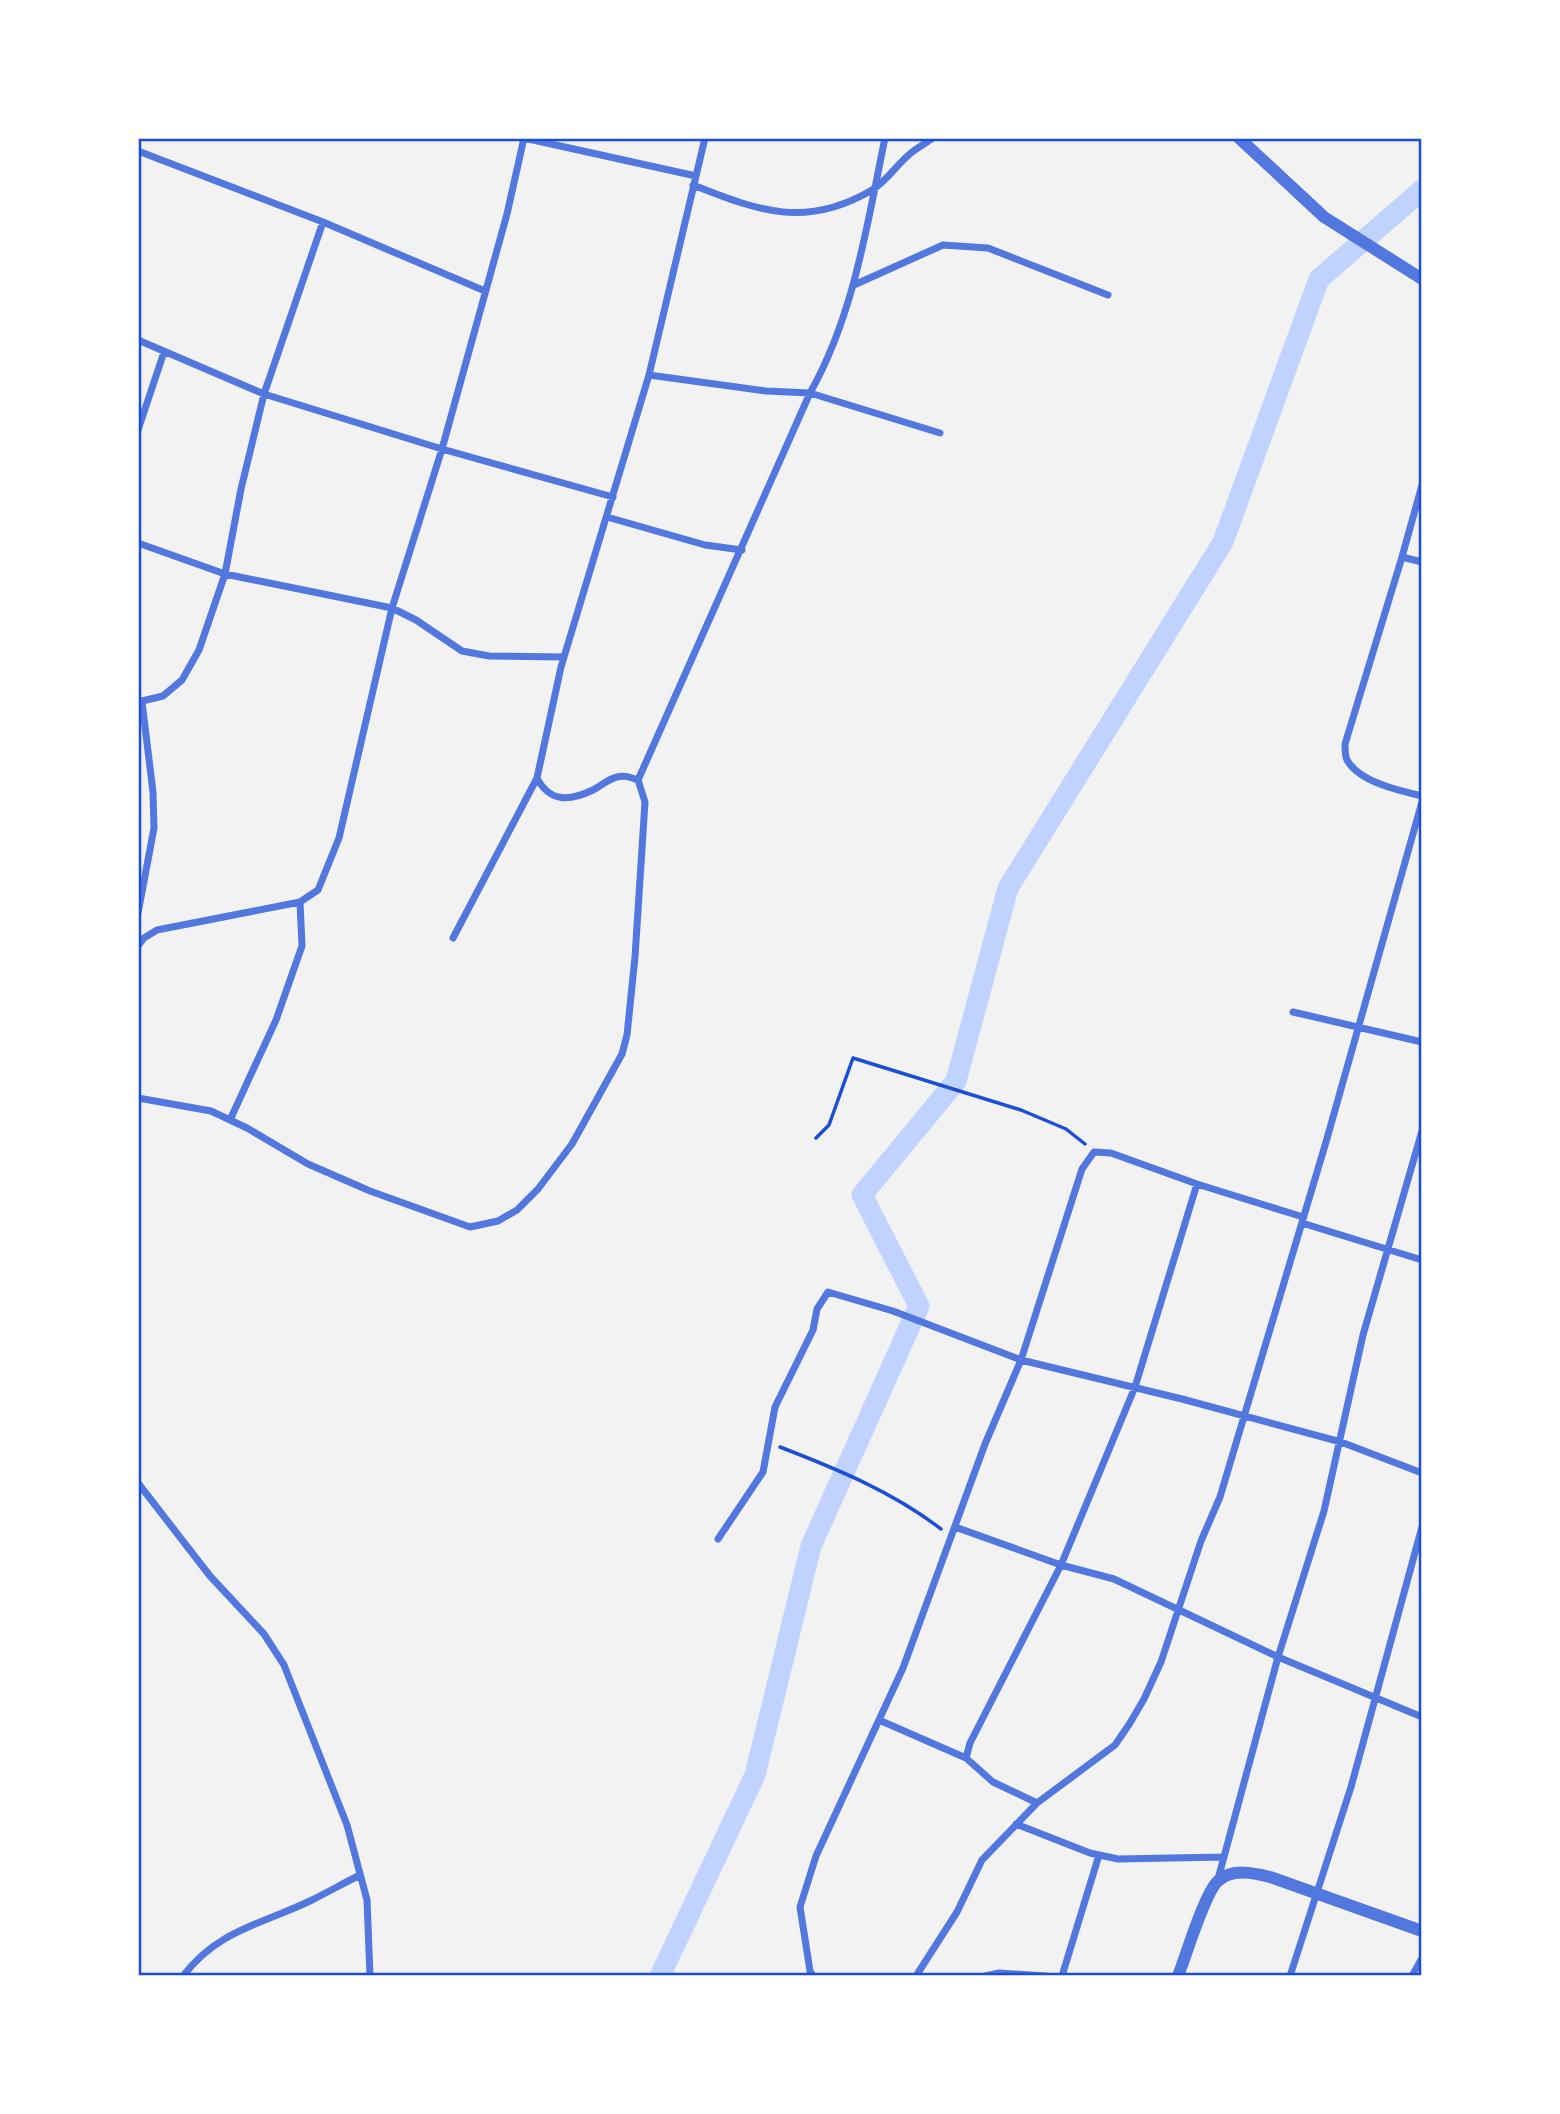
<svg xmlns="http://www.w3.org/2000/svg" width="1560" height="2114" font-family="Literata,serif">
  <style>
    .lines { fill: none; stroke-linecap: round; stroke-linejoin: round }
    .canal { stroke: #bfd3fe; stroke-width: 21 }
    .path { stroke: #1d4ed8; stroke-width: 3.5 }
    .minor { stroke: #5277de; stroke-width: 7 }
    .tertiary { stroke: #5277de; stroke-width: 12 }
    .neatline { fill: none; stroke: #1d4ed8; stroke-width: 2.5 }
  </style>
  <rect width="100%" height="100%" fill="#f2f2f2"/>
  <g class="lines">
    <path class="canal" d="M660,1976L755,1775L811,1546L919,1306L862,1195L956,1081L1008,888L1223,542L1319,279L1422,190"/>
    <path class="path" d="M816,1138L829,1125L853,1058L1021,1110L1066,1129L1085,1144
      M780,1447C837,1469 893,1492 941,1529"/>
    <path class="minor" d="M524,138L696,176
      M138,151L323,222L485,291
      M693,185C759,211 806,229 872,190C887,181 897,164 911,153C917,148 926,143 933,138
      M854,285L943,245L988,248L1108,295
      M138,340L264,394L442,449L613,497
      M649,375L766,391L810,393L940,433
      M138,430L164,352
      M1422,485L1402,557L1345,744C1345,749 1345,756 1347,760C1359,782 1400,791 1422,796
      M607,517L705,545L742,550
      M138,543L225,574L392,608L416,620L462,651L489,656L564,657
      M1402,557L1422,562
      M138,702L163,696L182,680L199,650L225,574L241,489L264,394L323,222
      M638,780L810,393C854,315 867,225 885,138
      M138,913L154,828L153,792L142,702
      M453,938L537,778
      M138,946L144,938L157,930L300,902L318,890L339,838L392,608L442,449L507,214L524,138
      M1293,1012L1422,1042
      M138,1098L211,1111L247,1128L308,1164L370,1191L470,1227L498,1221L517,1210L538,1189L572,1144L622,1054L627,1035L635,957L645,802L638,780C630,777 625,775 617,777C608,779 601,786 593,790C570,801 550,803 537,778L561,667L649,375L705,138
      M230,1120L276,1020L302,946L300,902
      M1302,1223L1422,1260
      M138,1483L210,1576L264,1634L284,1665L347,1825L367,1900L370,1976
      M955,1527L1061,1565L1114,1579L1278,1657L1422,1717
      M718,1539L763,1472L775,1407L813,1330L817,1309L828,1292L893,1311L1021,1360L1182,1399L1341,1442L1422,1473
      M879,1720L966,1758
      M1037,1803L993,1782L966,1758L970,1743L1061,1565L1135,1387L1197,1184
      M1016,1824L1090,1853L1118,1859L1224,1857
      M1218,1879L1278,1657L1324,1511L1363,1335L1422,1131
      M183,1976C219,1929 263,1924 312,1900C328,1892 344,1883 360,1875
      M813,1976L810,1971L800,1907L816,1856L903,1668L985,1444L1021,1360L1082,1169L1094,1152L1111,1153L1197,1184L1303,1217
      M916,1976L957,1912L982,1860L1037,1803L1115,1745L1130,1723L1144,1699L1161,1662L1201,1541L1220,1497L1326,1142L1422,802
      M985,1976L999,1973L1046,1976
      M1062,1976L1099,1855
      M1290,1976L1351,1787L1422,1527
      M1412,1976L1422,1958"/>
    <path class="tertiary" d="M1239,138L1324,217L1422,279
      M1178,1976C1186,1956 1205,1892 1218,1881C1232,1868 1254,1873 1270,1877L1422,1931"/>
  </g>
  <rect width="1560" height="2114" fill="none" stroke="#ffffff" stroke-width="280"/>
  <rect x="140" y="140" width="1280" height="1834" class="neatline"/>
</svg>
